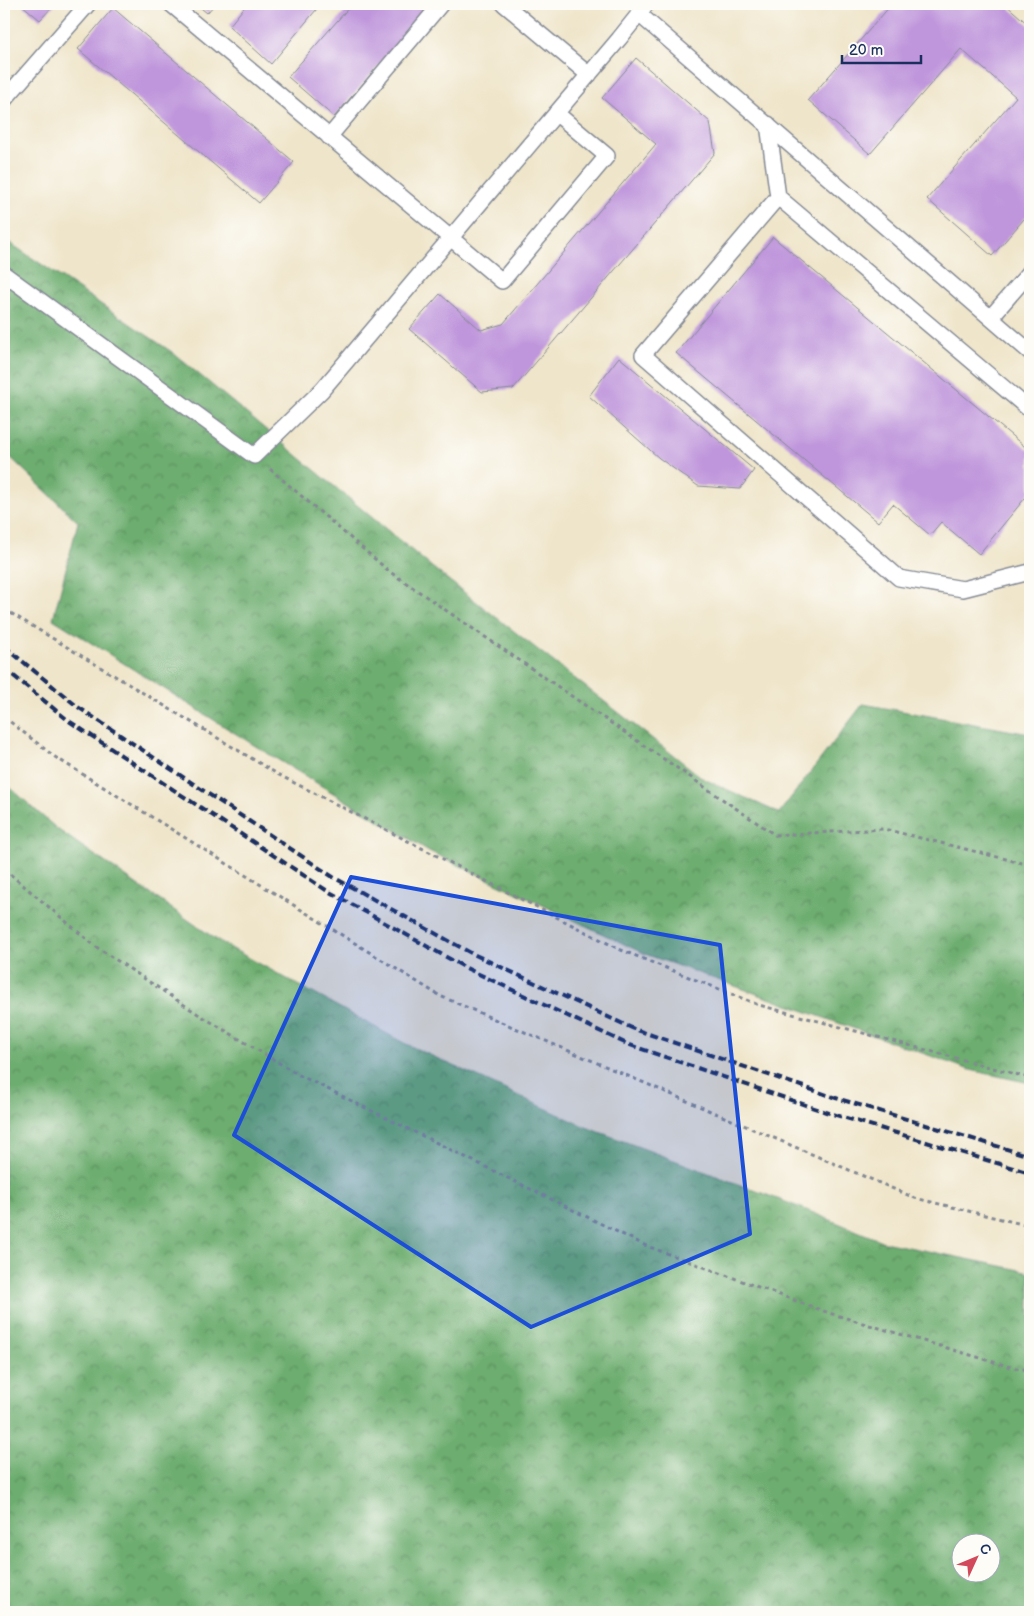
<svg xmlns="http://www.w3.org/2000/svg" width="1034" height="1616" font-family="'Balsamiq Sans',sans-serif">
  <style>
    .forest { fill: url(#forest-crowns); stroke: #446e66; fill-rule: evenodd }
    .building { fill: #bf96dc }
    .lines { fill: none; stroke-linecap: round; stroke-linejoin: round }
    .lane-casing { stroke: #858a94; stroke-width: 18 }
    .path { stroke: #858a94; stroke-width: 3; stroke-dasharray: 4 4; stroke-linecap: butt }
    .lane { stroke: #fff; stroke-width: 15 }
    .rail { stroke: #1b2f5e; stroke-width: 4; stroke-dasharray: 8 4; stroke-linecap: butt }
    .marked { fill: #1d4ed8; fill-opacity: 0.2; stroke: #1d4ed8; stroke-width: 4; stroke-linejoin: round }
  </style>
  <defs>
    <pattern id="forest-crowns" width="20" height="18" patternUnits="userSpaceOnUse" patternTransform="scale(1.25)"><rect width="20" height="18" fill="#6dad6f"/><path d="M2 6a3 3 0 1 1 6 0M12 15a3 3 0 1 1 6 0" fill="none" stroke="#598d5e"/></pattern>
  </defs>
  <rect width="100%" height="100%" fill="#fdfcf7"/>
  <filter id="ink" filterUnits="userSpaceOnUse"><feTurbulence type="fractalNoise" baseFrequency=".02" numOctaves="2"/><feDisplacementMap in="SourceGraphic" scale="10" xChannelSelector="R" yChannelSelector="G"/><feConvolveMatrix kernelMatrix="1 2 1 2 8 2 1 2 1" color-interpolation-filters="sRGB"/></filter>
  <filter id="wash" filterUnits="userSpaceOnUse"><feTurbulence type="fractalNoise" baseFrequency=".0096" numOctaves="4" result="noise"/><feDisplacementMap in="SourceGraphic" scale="20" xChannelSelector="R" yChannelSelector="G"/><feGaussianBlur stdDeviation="1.12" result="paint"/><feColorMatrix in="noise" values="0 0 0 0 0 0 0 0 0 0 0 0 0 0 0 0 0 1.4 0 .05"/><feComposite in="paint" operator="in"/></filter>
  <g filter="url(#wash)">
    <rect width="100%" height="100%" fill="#efe5ca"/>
    <path class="forest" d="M4,239L172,352L438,572L704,779L779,813L863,704L1030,734V1083L970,1070L645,954L429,851L257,747L53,619L78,522L4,451Z
      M4,782L57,829L220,942L404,1043L586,1127L799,1207L884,1242L1030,1272V1612H4ZM962,1544H992V1574H962Z"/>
    <g id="blocks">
      <path class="building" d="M21,4H55L40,20Z
        M196,4H215L207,13Z
        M247,4H321L271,64L229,26Z
        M352,4H432L334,117L288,77Z
        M892,4H1005L1030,26V212L992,256L927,199L1016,97L961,49L870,154L808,100Z
        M113,8L294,162L259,203L78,49Z
        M636,58L710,122L715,153L513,389L482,392L409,329L440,294L481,330L503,324L656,144L602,98Z
        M773,237L1030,451V492L979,554L941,522L930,535L893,504L878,522L676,353Z
        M619,357L754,470L740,489L698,486L659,458L589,396Z"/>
    </g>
  </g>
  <g filter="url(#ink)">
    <use href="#blocks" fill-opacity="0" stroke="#858a94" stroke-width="1"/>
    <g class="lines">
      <g class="lane-casing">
        <path id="lane" d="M171,4L502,281L607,156L556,113
          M504,4L589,75
          M639,14L1030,352
          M4,100L88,4
          M768,124L778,197L1030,410
          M329,137L441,4
          M778,197L643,355L899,578L963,589L1030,572
          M4,274L254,456L322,390L619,39L639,14L646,4
          M991,317L1030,272"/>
      </g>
      <path class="path" d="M270,469L390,572L775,835L884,829L1030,865
        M4,609L279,775L621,950L759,1005L1030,1078
        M4,717L55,757L440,996L915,1198L1030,1226
        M4,869L95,946L198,1014L299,1075L644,1245L829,1313L1014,1368L1030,1370"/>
      <use href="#lane" class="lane"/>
      <path class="rail" d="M4,646L78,707L333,877L471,953L634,1029L836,1098L1030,1156
        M4,668L69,721L326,890L466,968L627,1044L826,1112L1030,1173"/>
    </g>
  </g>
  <path class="marked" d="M351,877L720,945L750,1234L531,1327L234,1135Z"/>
  <rect width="1034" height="1616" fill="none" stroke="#fdfcf7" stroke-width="20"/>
  <g transform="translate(976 1558) rotate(46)"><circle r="24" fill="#fdfcf7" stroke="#a3aaba"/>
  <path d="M0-4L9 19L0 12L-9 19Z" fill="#d1495b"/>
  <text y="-8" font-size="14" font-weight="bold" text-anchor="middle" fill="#1b2f5e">С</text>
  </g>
  <path d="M842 55v8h79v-8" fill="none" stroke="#1b2f5e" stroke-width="2.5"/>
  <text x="849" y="55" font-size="15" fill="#1b2f5e" stroke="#fdfcf7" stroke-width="4" paint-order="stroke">20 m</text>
</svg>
